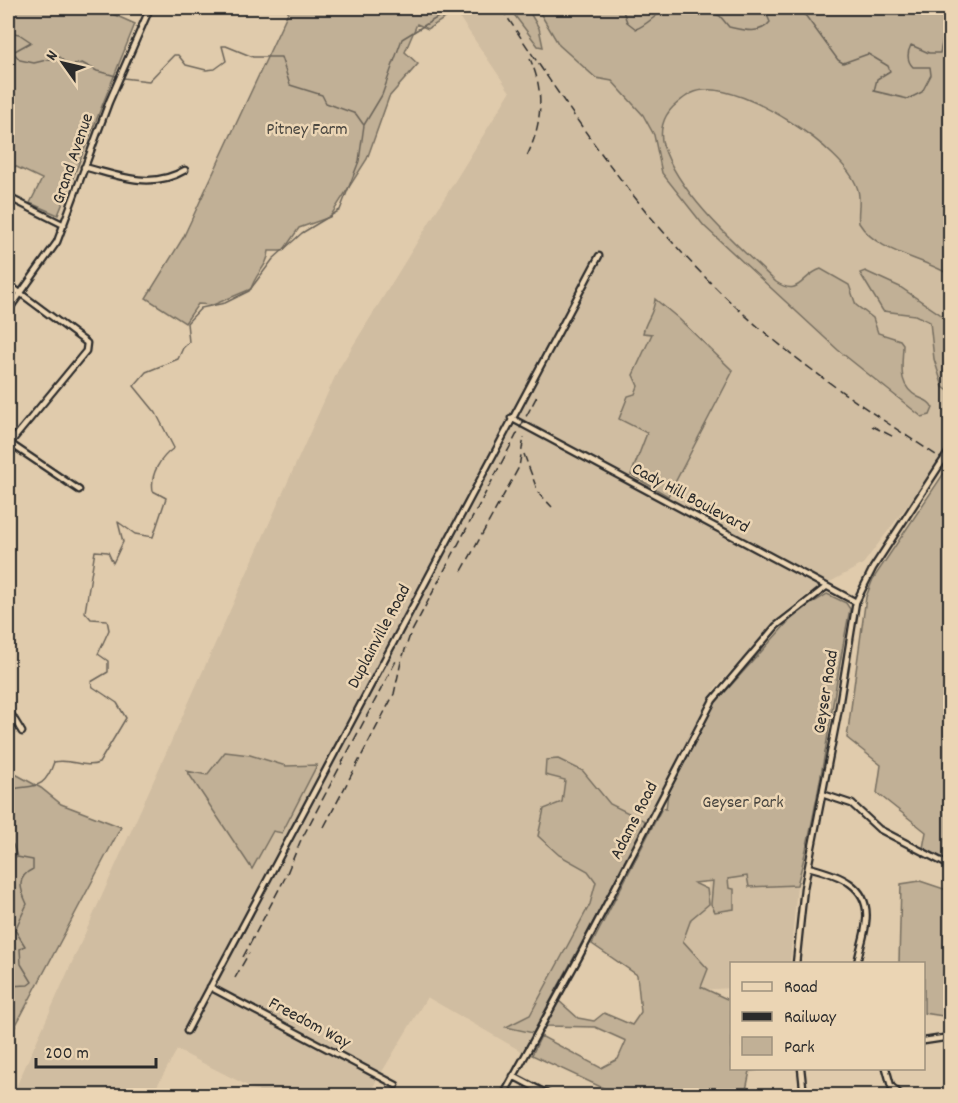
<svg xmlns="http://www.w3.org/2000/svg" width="958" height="1103" font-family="Dekko,sans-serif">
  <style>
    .built { fill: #d0bda1 }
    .green { fill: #c1b096; stroke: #766e60; stroke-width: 1.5 }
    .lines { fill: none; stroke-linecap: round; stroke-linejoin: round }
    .stream { stroke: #6b6459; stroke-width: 1.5 }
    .minor-casing { stroke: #2b2b2b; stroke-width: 9 }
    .minor { stroke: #ebd5b4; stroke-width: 4.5 }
    .rail { stroke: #2b2b2b; stroke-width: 1.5; stroke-dasharray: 9 4.5; stroke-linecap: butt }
    .minor-bridge-casing { stroke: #2b2b2b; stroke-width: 9; stroke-linecap: butt }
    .minor-bridge { stroke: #ebd5b4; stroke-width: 4.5 }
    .labels { text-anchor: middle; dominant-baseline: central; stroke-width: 5; stroke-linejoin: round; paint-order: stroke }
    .park-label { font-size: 18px; fill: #494640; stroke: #ebd5b4 }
    .street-label { font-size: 18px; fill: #2b2b2b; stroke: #ebd5b4 }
  </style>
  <rect width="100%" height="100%" fill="#e0cbac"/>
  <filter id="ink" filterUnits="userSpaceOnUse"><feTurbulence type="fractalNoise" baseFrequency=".0167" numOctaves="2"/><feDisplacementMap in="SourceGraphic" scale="12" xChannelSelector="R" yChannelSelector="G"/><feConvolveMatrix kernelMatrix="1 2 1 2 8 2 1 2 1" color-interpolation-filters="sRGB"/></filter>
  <g filter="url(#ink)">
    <path class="built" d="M453,8H550L694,68L950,140V444L931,474L863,564L808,594L782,615L715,688L526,1054L427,997L368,1095H266L177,1050L152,1095L12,1096L338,370L510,92Z
      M748,876L749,887L797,885L790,963L732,964L731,988L697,990L684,946L687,916L708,903V881Z"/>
    <path class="green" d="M8,8H107L106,11L135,24L58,215L30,203L42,179L8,163Z
      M290,8H461L428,29L417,24L405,52L418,64L389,97L367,159L330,217L299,228L283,251H269C268,266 255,274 251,289L213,305L198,304L185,323L146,298L183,238Z
      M509,8H527L539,28L543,47L538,46Z
      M537,8H950V275C923,257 878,254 859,223C857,211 862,199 857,187C843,148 745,85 704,90C691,91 682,99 673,107C663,117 659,131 663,145C679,195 738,246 776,282C800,298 801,275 821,269L849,285L856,305L873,318L878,333L900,340L903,344C903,364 896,385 918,397C924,400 930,401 933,408L930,415L922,417L838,350L704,226L662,173L654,135L643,115L612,81L596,78L559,45Z
      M865,271L900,287L950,321V392L943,387L934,359L930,322L915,315L883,311L860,273Z
      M655,299L678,318L733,371L668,496L631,475L647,433L619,419L628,396L635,394L638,386L633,375L652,334L643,333C646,319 654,314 655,299Z
      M944,473L950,477V861L923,848L926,832L877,793L881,765L847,738L866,597L873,579Z
      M827,594L846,603L850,609C831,702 822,794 797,885L749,887L747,876L728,879L729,888L734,889V909L715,912L711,904L713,881L694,883L707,889L709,904L691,919L683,941L708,969L701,987L729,1000L731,994L732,1068L771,1069L750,1071L745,1095H618L532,1055L541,1036L601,1068L618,1059L626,1041L595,1027L546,1026L559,1001L578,1018L594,1021L604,1013L632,1025L641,1012L637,975L592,944L662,808L666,809L668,793L715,703L796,613Z
      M225,752L250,755L286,766L317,765L282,833L273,831L252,869L187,771L207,775Z
      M558,759L583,771L610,804L647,822L533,1033L506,1027L530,1015L590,904L596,882L588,871L559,855L538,836L544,809L562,802L565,780L545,775L546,760Z
      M8,770L41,788L61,804L121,827L8,1040Z
      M920,881L950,891V1012L943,1016L924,1013V964L899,963L901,884Z"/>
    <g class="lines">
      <path class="stream" d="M626,8L623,11L627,22L636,29C649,24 656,13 669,8
        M705,8L707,11L720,16L729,27C743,30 760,35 770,22L764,8
        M800,8L838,60L843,63L868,54L888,66L890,71L877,79L874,91L908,99L922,92L931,75L930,67H913C907,61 907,53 911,45L929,53H940L945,29L950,30
        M8,32L19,34L31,42L13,52L20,60L34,63L59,57L69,66L82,63L97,71L116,76
        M123,78L149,81L174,55H178L186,65L206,70L215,69L226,61L222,46H226L253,57H281L290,85L322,95L326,103L356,114L363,124
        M8,806L11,797L9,790C33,784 44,792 54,762C71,758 84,769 99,763L126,718L117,703L93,687L91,682L108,672V661L98,654L109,630L107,620L91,619L85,612L95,551L108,552L113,563L123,542L118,522L135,534L153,537L166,498L153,491C150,474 160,458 174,448L156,413L134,386L146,372L178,359L183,348L189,342L187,323L201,308L225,303L249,291L273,259L302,233L340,210L359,161L364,125L382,95L402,39L453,8
        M8,842L13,845L17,857L33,860V869C16,877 20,889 27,904L15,930L25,946L20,949L21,964L32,982L28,985L8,986"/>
      <g class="minor-casing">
        <path id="minor" d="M84,167C120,176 151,190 185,170
          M8,197L64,225
          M8,284L87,343L86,351L11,442L14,446L79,490
          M8,311L57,242L109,102L150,8
          M511,418L856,602
          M8,709L22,732
          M822,794L852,804L879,829L950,866
          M808,867C837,874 871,885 866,922C865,936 859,950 857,964
          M796,964L804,888L838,713L856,602L873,568L940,465
          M210,987L396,1085
          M187,1031L599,256
          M924,1041L950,1037
          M801,1068L804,1096
          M886,1068L891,1086L902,1096
          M513,1076L551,1096
          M503,1096L578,959L713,700L776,626L826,587"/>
      </g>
      <use href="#minor" class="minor"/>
      <path class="rail" d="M501,8C567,106 631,205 716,288C786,357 868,411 950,464
        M527,156C542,125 545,91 530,59
        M872,426L896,438
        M524,454L538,492L552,507
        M462,571L519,467L524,437
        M324,827L394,694L401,662L410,635L537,396
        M243,957L285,878L300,842L397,659
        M235,978L249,953"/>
      <g class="minor-bridge-casing">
        <path id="minor-bridge" d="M940,465L950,450"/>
      </g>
      <use href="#minor-bridge" class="minor-bridge"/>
    </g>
  </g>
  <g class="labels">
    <g class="park-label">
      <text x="307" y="130">Pitney Farm</text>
      <text x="743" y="803">Geyser Park</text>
    </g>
    <g class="street-label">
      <text transform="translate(74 159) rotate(-71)">Grand Avenue</text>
      <text transform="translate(690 499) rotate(28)">Cady Hill Boulevard</text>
      <text transform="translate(380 637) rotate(-62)">Duplainville Road</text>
      <text transform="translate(827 692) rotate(-81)">Geyser Road</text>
      <text transform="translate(635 821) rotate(-63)">Adams Road</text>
      <text transform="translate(309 1024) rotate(28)">Freedom Way</text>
    </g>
  </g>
  <rect width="958" height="1103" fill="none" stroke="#ebd5b4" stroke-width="30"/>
  <rect x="15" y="15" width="928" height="1073" fill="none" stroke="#2b2b2b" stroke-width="2" filter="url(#ink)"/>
  <rect x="730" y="962" width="195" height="108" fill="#ebd5b4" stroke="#9e917d" stroke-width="1.5"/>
  <rect x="742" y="982" width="30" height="9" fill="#ebd5b4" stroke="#9e917d" stroke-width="1.5"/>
  <text x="784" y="992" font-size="18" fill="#2b2b2b">Road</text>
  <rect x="742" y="1012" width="30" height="9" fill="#2b2b2b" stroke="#9e917d" stroke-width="1.5"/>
  <text x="784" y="1022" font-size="18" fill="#2b2b2b">Railway</text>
  <rect x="742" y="1037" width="30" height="18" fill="#c1b096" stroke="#9e917d" stroke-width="1.5"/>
  <text x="784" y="1052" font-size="18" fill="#2b2b2b">Park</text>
  <g transform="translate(63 63) rotate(304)" stroke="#ebd5b4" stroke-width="4.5" paint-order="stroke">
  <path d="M0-4.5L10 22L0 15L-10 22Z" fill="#2b2b2b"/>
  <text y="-9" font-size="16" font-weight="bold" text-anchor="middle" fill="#2b2b2b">N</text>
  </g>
  <path d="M36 1058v9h120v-9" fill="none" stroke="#2b2b2b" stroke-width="3"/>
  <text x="45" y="1058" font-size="18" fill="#2b2b2b" stroke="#ebd5b4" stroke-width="4.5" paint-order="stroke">200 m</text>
</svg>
